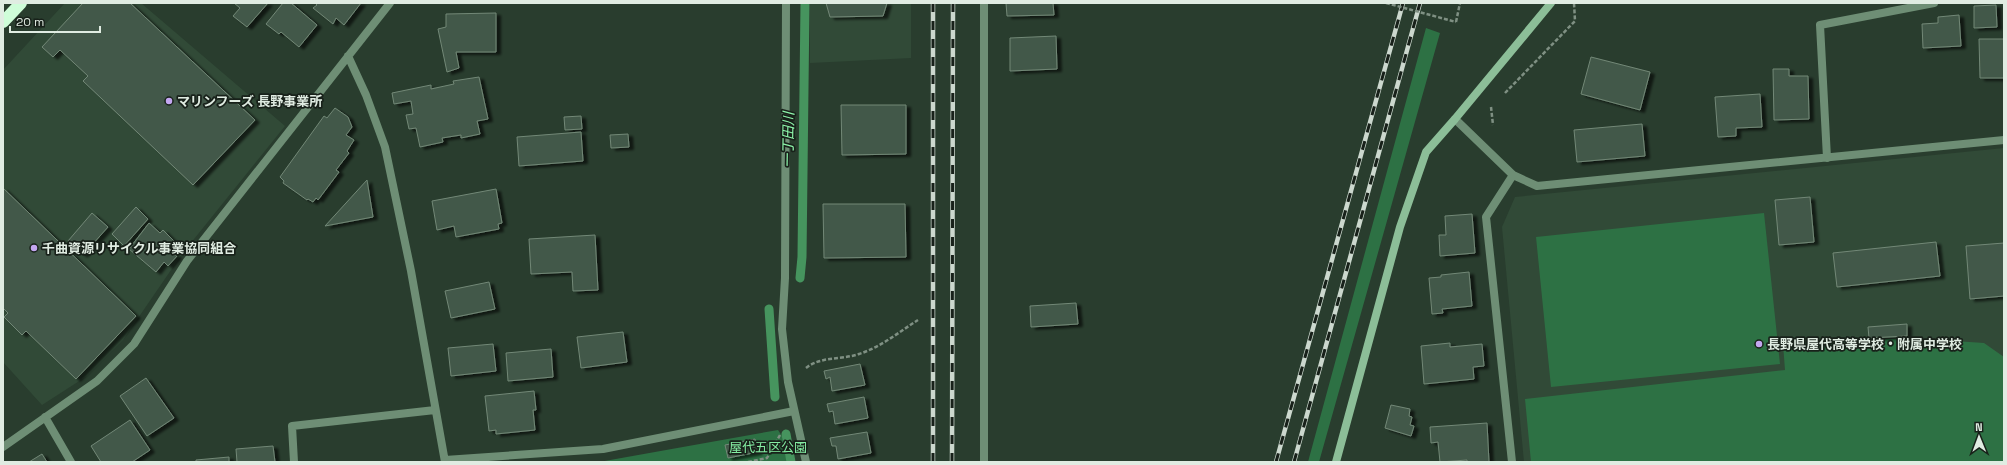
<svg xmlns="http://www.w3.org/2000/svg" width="2007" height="465" font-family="'Space Grotesk','Noto Sans JP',sans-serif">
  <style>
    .built { fill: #314a37 }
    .green { fill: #2d7144 }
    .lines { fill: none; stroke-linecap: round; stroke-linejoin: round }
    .stream { stroke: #46945e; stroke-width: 9 }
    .building { fill: #435848; stroke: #728877; filter: url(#shadow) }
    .path { stroke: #7f9083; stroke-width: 2.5; stroke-dasharray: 4 2; stroke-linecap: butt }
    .street { stroke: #6e8e75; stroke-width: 8 }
    .secondary { stroke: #8cbe98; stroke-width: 8 }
    .highway { stroke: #cffdd9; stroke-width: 12 }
    .rail-casing { stroke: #ccd8ce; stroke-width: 4.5 }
    .rail { stroke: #18211a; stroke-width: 3; stroke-dasharray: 9; stroke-linecap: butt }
    .path-bridge { stroke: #7f9083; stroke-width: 2.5; stroke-dasharray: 4 2; stroke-linecap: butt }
    .poi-dot { fill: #c4a7f1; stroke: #18211a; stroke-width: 1.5 }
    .labels { text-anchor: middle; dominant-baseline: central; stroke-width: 3.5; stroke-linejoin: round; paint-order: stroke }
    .poi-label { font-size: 13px; font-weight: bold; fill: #e0ece2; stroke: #18211a; text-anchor: start }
    .park-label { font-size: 13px; fill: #85eda3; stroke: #18211a }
    .water-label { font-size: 14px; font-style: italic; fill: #8ff7ac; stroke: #18211a }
  </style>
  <defs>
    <filter id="shadow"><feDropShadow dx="4.5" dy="2.5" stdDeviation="1" flood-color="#0009"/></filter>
  </defs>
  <rect width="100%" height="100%" fill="#293d2e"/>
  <path class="built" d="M65,3H141L285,126L182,254L123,340L87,376L42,405L3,362V70Z
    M810,3H911V58L810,63Z
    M2004,148V462H1524L1502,227L1515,197Z"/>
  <path class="green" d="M1426,28L1440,33L1319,462H1308Z
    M1764,213L1780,364L1551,387L1536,237Z
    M1911,338L1984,343L2004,357V462H1531L1525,399L1785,370L1783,344Z
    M778,430L782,436L787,462H599Z"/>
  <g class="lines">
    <path class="stream" d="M800,278L802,257L805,3
      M769,309L775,397
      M786,434L791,462"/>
  </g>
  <path class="building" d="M83,3H130L255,120L193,185L83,81L88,76L60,50L53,57L42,47Z
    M234,3H268L247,27L233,16L240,8Z
    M283,3H291L317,25L299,47L281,32L279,34L266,24Z
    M315,3H361L344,25L336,18L333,24L313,8L317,5Z
    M826,3H887L883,16L830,17Z
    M1006,3H1053L1054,15L1007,16Z
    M1996,5L1997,27L1974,28V6Z
    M496,13V52H456L459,68L447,72L438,29L446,27V14Z
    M1959,15L1961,46L1923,48L1922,24L1938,23V17Z
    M1056,36L1057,69L1010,71V38Z
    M1979,39H2004V78H1980Z
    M1591,57L1650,72L1640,110L1581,94Z
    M1773,69H1789V76H1808L1809,119L1774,120Z
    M479,77L488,119L477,121L480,134L461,138V135L442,138L443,142L420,147L416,128L409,129L406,115L413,114L411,101L394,104L392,93L431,85V89L454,84L453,81Z
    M1760,94L1762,127L1736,128V136L1718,137L1715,97Z
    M841,105H906V154L842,155Z
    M335,108L348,117L352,127L346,135L354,140L347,151L349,153L336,170L339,172L318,200L316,198L313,202L308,199L307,200L283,183L284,181L280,177L324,116L327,118Z
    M581,116L582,129L565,130L564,117Z
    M1642,124L1645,156L1577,162L1574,130Z
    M581,132L583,161L519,166L517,137Z
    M628,134L629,147L611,148L610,135Z
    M367,180L373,217L325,226Z
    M3,188L136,316L76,379L26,331L22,335L4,317L8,313L3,308Z
    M496,189L502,223L498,224L499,229L456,237L454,226L437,230L432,201Z
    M1810,197L1814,242L1779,245L1775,200Z
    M823,204H905L906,257L824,258Z
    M136,207L148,219L124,246L112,234Z
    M92,213L108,227L83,255L68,241Z
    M1472,214L1475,253L1440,256L1439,235H1446L1445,216Z
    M149,223L160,233L163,230L178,245L172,253L177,256L168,266L164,262L156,272L129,249Z
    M595,235L598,290L573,291L572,272L531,274L529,239Z
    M1936,242L1940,276L1837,287L1833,253Z
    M2004,243V296L1970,299L1966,246Z
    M1469,272L1472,306L1442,309L1443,313L1432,314L1429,278L1441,277V275Z
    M489,282L495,309L451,318L445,291Z
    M1076,303L1078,324L1031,327L1030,306Z
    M1907,324V336L1869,338L1868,327Z
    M623,332L627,362L581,368L577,337Z
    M1450,343V347L1482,344L1484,366L1473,367L1474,379L1424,384L1421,346Z
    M493,344L496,371L451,376L448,348Z
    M551,349L553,377L508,381L506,353Z
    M860,364L865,385L832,391L830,377L826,379L824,371Z
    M146,378L174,418L147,436L120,396Z
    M534,391L536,410H533L535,430L496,434V430L489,431L485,396Z
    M864,397L868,418L835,424L833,411L829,412L827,404Z
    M1391,405L1410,409L1409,416L1412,417L1410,425L1414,426L1411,436L1385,428Z
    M130,420L150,450L132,462H101L91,446Z
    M1487,423L1489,462H1467V460L1440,462L1438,442L1431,443L1430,427Z
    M867,432L871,453L838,459L836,446H832L830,438Z
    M755,439L758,452L728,458L725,445Z
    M273,446L275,462H237L236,449Z
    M42,454L47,462H29Z
    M229,457V462H196V460Z"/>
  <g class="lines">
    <path class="path" d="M1456,22L1460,3
      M1505,93L1575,21L1574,3
      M1491,107L1493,125
      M806,368C821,356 841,360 859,354C881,347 899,332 918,320
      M748,462L767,458L780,435"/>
    <path class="street" d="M786,3L785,278L782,329L788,382L806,462
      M348,56L366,95L385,147L411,271L445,462
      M1455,119L1513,175L1537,186L2004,140
      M1827,158L1820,25L1934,3
      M45,417L71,462
      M3,447L97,381L134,344L187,261L390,3
      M445,460L603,449L794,411
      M294,462L292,426L435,410
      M984,462V3
      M1512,462L1486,217L1513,175"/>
    <path class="secondary" d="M1336,462L1400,227L1426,152L1455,119L1551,3"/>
    <path class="highway" d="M3,22L21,3"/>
    <g class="rail-casing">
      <path id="rail" d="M933,462V3
        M952,462L953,3
        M1276,462L1403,3
        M1294,462L1420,3"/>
    </g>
    <use href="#rail" class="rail"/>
    <path class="path-bridge" d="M1386,3L1456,22"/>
  </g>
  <g class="poi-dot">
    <circle cx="169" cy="101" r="4"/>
    <circle cx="34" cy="248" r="4"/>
    <circle cx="1759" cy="344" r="4"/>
  </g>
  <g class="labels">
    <g class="poi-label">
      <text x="177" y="101">マリンフーズ 長野事業所</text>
      <text x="42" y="248">千曲資源リサイクル事業協同組合</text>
      <text x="1767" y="344">長野県屋代高等学校・附属中学校</text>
    </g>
    <g class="park-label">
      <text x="768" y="447">屋代五区公園</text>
    </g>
    <g class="water-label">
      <text transform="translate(788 140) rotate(-89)">一丁田川</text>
    </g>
  </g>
  <rect width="2007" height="465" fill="none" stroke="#e0ece2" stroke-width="8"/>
  <g transform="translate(1979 437) rotate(359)" stroke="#18211a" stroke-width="3" paint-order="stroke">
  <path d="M0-3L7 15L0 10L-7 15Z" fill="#e0ece2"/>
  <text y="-6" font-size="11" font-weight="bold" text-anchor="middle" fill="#e0ece2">N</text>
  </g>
  <path d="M10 26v6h90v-6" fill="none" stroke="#e0ece2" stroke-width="2"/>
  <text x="16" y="26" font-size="12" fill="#e0ece2" stroke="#18211a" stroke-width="3" paint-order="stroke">20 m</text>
</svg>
